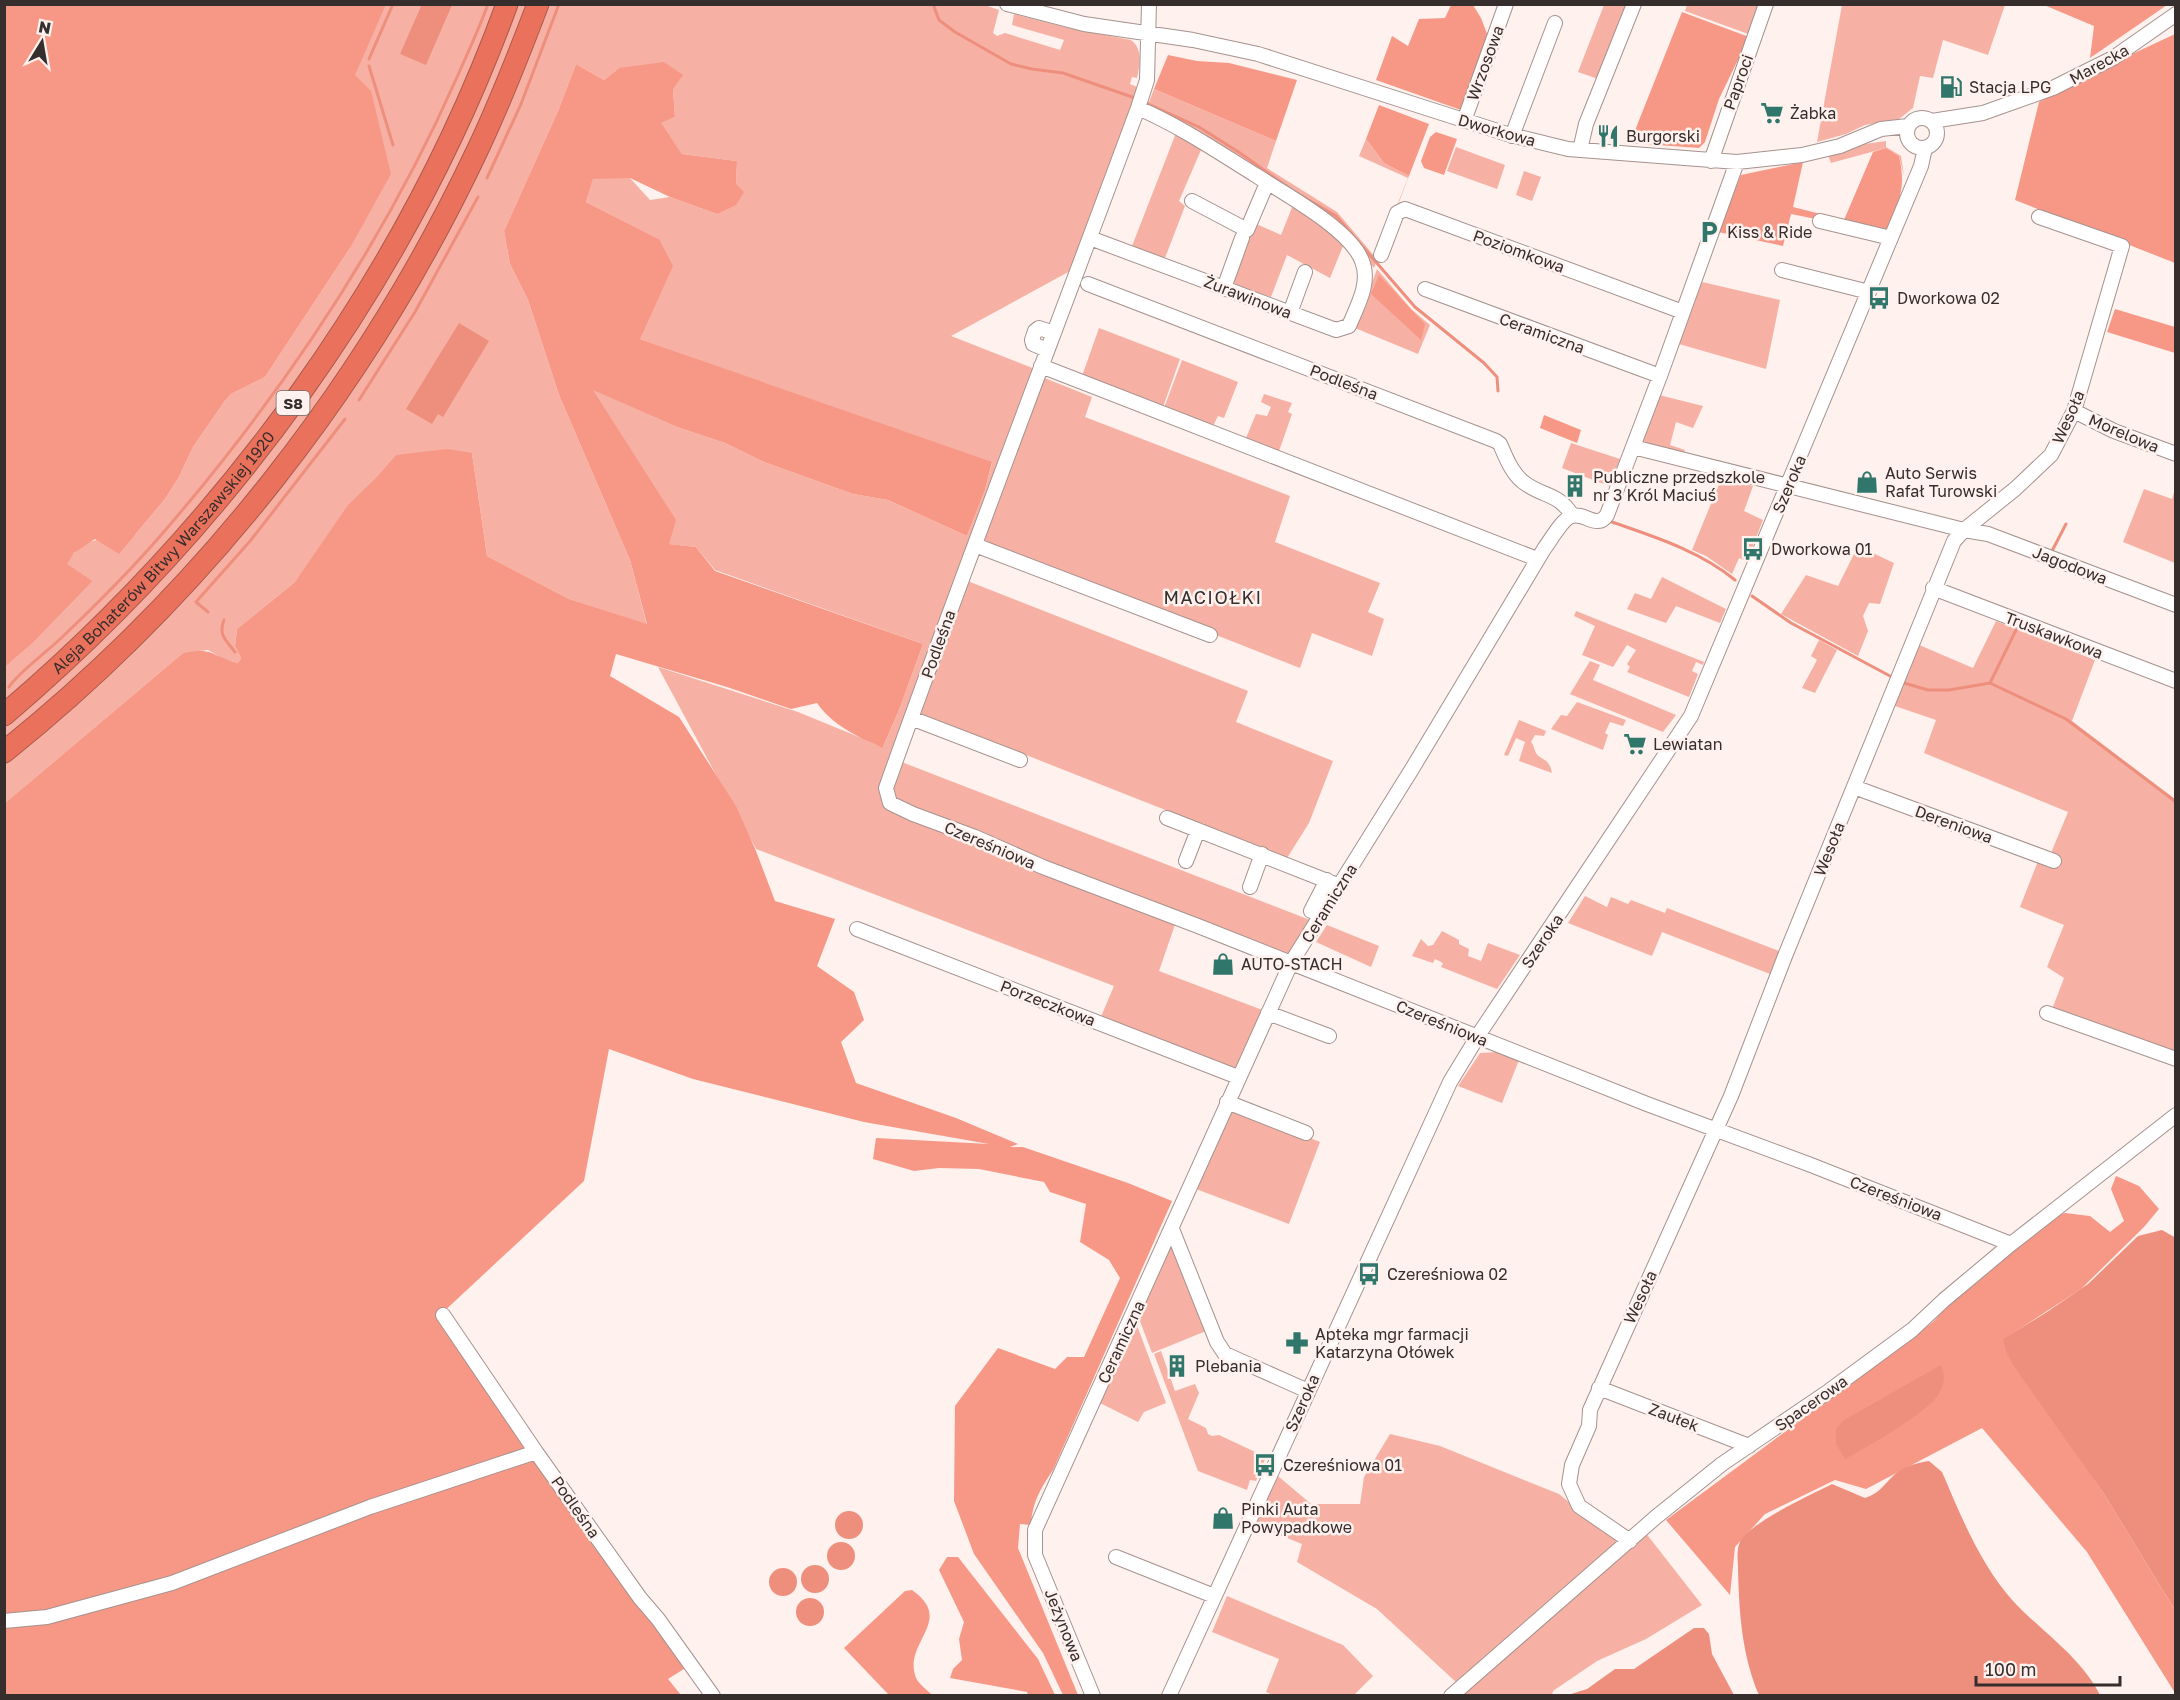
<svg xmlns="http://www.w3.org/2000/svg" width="2180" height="1700" font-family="'Golos Text',sans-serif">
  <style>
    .green { fill: #f6b1a4 }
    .forest { fill: #f79886 }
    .water { fill: #ee8f7e }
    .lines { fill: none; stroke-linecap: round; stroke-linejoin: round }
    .stream { stroke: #ee8f7e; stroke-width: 3 }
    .minor-casing { stroke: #a6928e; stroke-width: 16 }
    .highway-casing { stroke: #ab5a4c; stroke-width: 23 }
    .minor { stroke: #fff; stroke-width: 14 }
    .highway { stroke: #ea725d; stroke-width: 21 }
    .labels { text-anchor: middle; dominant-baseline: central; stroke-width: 5; stroke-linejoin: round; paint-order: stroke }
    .shield { fill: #fef1ee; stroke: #726866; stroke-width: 1.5 }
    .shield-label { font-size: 15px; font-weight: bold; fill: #362e2c }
    .street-label { font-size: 16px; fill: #362e2c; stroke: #fef1ee }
    .poi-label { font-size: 16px; fill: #362e2c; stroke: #fef1ee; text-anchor: start }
    .neighbourhood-label { font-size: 18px; letter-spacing: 1.5px; fill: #362e2c; stroke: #fef1ee }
  </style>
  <rect width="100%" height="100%" fill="#fef1ee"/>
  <path class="green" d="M386,5H985L999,10L993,33L997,36L1005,33L1060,50L1064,40L1012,25L1014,14L1068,28L1131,40C1143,49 1140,64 1137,78L1132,77L1130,84L1137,87L1136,96L1149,102L1154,89L1276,141L1267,168L1337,212L1376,258L1408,178L1359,156L1366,139L1384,163L1409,176L1374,268L1338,226L1282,188L1135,112L1072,270L951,336L1035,369L1042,377L1092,397L1085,417L1290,496L1275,542L1380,583L1368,612L1384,619L1372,656L1312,633L1300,668L979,542L965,580L1248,691L1236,722L1333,761L1309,823L1287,858L917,712L899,761L1310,920L1288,959L1178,916L1159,971L1265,1011L1251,1041L1234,1071L1100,1019L1114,986L756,849L658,667L798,712L876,744L882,749L899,710L923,644L715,570L696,547L668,544L592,389L677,427L725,443L764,462L853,494L888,500L967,536L985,490L992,463L640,339L659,239L586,202L593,178H630L650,200L670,197L717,214L736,184L737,161L682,154L660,123L675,117L673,89L619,68L604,80L576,64L558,111L504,231L510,264L528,300L559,395L630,560L647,625L569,599L487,556L472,453L396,455L295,582L237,629L235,646L241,658L238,663L224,659L208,650L183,653L5,803V667L33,643L93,581L66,564C84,536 104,538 135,535L165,499L179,477L193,447L224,402L231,394L265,377L350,248L354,75Z
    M1604,5H1632L1601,80L1578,72Z
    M1687,5H1762L1751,35L1685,11Z
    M1842,5V4L2005,5L1988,55L1943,40L1933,78L1920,76L1913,108L1899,119L1865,125L1846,134L1817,142Z
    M1176,133L1201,150L1179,201L1185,206L1165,258L1132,246Z
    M1886,141V147L1901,156L1904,176L1899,156L1886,148L1831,163L1828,155L1865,144Z
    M1456,147L1505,165L1497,189L1447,171Z
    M1524,171L1541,177L1532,201L1516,195Z
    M1293,205L1332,232L1343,246L1330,278L1287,255L1271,297L1232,284L1254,223L1281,235Z
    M1377,269L1411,309L1430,325L1418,354L1355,328Z
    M1702,282L1780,300L1766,369L1679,344Z
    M1099,328L1180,359L1163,407L1082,376Z
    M1182,360L1238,382L1224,418L1218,416L1213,426L1164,408Z
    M1264,394L1292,403L1288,412L1292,414L1279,451L1246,438L1256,414L1267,416L1271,407L1261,402Z
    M1659,395L1703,406L1693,428L1676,422L1670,445L1685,450L1683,455L1644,444L1642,440Z
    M1571,443L1620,459L1609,486L1562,468Z
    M1722,477L1753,486L1744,511L1763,520L1747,561L1739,558L1732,574L1706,556L1692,550Z
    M2144,489L2172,499L2175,489V563L2123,542Z
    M1858,546L1894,563L1880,604L1869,603L1863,616L1868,631L1858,656L1781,614L1806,575L1838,586Z
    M1662,577L1726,609L1720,623L1676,606L1666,623L1627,609L1635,593L1651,599Z
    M1576,611L1704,662L1703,665L1696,662L1692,671L1698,674L1689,697L1627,672L1630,667L1627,664L1636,650L1627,645L1613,667L1582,655L1595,626L1574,616Z
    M1996,621L2095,660L2072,721L2175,799V1056L2051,1012L2064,978L2047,967L2064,925L2020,907L2040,856L2051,853L2068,812L1924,753L1936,720L1892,705L1917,644L1973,668Z
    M1819,640L1837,650L1815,693L1802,688L1817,660L1811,656Z
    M1590,661L1600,665L1593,680L1676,715L1663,732L1570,694Z
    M1577,702L1626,720L1623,726L1610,722L1605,733L1608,735L1603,750L1551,729L1561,715L1567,716Z
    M1519,720L1546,731L1544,736L1535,735L1531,742C1534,745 1534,749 1536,753C1541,761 1549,757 1552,773L1519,761L1525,742L1516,738L1508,756L1504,755Z
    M1585,896L1607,907L1611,897L1628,904L1631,900L1665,913L1667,908L1779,951L1770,974L1662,932L1652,956L1568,923Z
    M1327,925L1379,946L1371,967L1316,942Z
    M1442,931L1459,940V944L1469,949L1468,956L1481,961L1488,943L1520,955L1497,989L1441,967L1443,963L1435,959L1433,963L1412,956L1421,939L1428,946L1433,945Z
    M1498,1052L1519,1060L1502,1103L1458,1086L1480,1053Z
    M1233,1107L1320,1142L1289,1224L1196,1189Z
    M1166,1249H1172L1206,1331L1152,1353L1138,1316Z
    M1135,1320L1166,1403L1144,1412L1138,1422L1098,1402Z
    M1161,1351L1175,1391L1195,1384L1199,1393L1188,1419L1206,1428L1208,1434L1212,1436L1219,1435L1266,1457L1256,1481L1250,1480L1247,1490L1198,1471L1154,1354Z
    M1390,1434L1440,1446L1559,1494L1618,1542L1458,1684L1377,1609L1297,1562L1302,1544L1255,1525L1278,1476L1311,1504H1360L1364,1477Z
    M1645,1532L1702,1605L1646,1639L1597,1661L1553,1691L1552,1695L1462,1696Z
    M1227,1596L1343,1645L1373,1676L1354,1695L1276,1696L1266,1692L1279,1659L1212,1632Z"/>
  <path class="forest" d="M5,4L386,5L355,75L371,91L391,174L350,248L265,377L231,394L224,402L193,447L179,477L165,499L119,554L95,539L74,553L67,564L93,581L33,643L5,667Z
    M1451,5H1473L1481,18L1489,39L1461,110L1376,80L1392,36L1408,46L1419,19L1445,18Z
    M2044,5H2043H2167L2090,58L2094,26Z
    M1682,12L1749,37L1719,99L1705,142L1699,148L1630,143Z
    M2175,34V263L2015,200L2039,102L2128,56Z
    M1168,55L1197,61L1229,63L1297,80L1276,141L1154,89Z
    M664,62L683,75L673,89L675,117L661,123L682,154L737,161L736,184L744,192L736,205L717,214L670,197L630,178L593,179L586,202L659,239L673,266L640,339L992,462L985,490L967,536L888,500L853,494L764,462L725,443L677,427L593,390L676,520L669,544L696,547L715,571L923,644L899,710L882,749C876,743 869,742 861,738C844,729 828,719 817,703L791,709L727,687L616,654L610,676L679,717L736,806L756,851L775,901L835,919L817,966L854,992L864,1020L841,1042L856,1083L956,1118L1018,1144L1010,1147H1023L1128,1183L1172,1201L1053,1470C1040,1489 1032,1503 1031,1525L1020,1524L1018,1548L1078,1695H1063L1043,1653L974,1554L954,1501L955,1406L998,1348L1055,1369L1067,1357H1084L1120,1278L1109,1260L1080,1242L1086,1204L1050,1192L1044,1182L979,1169L939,1168L914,1171L873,1159L876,1138L989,1144L864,1122L693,1079L609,1049L584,1181L440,1315L687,1667L668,1679L681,1695L5,1696V803L183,653C214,647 211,656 238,663L241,658L235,646L237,629L295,582L348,505L376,478L396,455L447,449L472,453L487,556L569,599L647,624L630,560L559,395L528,300L510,264L504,231L558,111L576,64L604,80L619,68Z
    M1379,105L1429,124L1409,176L1384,163L1366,139Z
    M1436,132L1457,139L1444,175L1424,168L1421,161L1430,137Z
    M1886,148L1899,156C1907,190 1898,202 1886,233L1791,214L1783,246L1718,232L1741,175L1803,162L1793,207L1844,220L1873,152Z
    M1379,275L1425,324L1421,340L1371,294Z
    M2115,309L2175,327V353L2107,332Z
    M1544,415L1581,430L1577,443L1540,428Z
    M2116,1176L2139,1186L2159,1209L2144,1227L2081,1289L2004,1339L2005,1350L2104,1494L2175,1610V1693L2087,1552L1982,1428L1866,1489L1835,1480L1765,1514L1735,1547L1730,1595L1666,1520L1933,1322L1959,1293L2052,1217L2065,1213L2090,1216L2110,1232L2124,1221L2111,1189Z
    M947,1557H958L1038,1659L1055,1695H1028L1027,1692L950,1678L953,1669L962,1660L959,1639L964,1622L939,1570Z
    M912,1590C956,1621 902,1642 916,1678C919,1684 927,1690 932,1695H889L844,1648L905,1591Z"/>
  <path class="water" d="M422,4L452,5L426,65L400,54Z
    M459,323L489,341L443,417L438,414L432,424L406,409Z
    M2162,1230L2176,1238L2175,1610L2104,1494L2013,1365L2005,1350L2003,1339L2047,1312L2088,1284L2138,1236Z
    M1941,1365C1945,1374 1945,1382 1940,1392C1931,1411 1866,1448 1845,1459L1836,1444V1429L1844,1420Z
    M1929,1461L1942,1472C1961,1516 1980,1564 2013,1601C2042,1632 2081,1657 2100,1695H1759C1742,1656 1739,1612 1738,1569C1738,1561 1736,1550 1740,1542C1750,1522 1811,1495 1832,1484L1865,1498C1878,1494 1883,1486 1892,1477C1901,1467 1916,1463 1929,1461Z
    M835 1525a14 14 0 1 1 28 0a14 14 0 1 1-28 0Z
    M827 1556a14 14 0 1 1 28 0a14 14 0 1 1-28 0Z
    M801 1579a14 14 0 1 1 28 0a14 14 0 1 1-28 0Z
    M769 1582a14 14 0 1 1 28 0a14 14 0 1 1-28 0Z
    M796 1612a14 14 0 1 1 28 0a14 14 0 1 1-28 0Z
    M1694,1628H1704L1709,1634L1712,1654L1734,1695H1568L1587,1689L1615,1669H1634Z"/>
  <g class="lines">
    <path class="stream" d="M933,4L939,20L955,32L1011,64L1032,69L1063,73L1135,98
      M369,59L393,4
      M369,66L393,145
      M1148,104L1199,127L1240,153L1293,191L1336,216L1415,307L1484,363L1497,377L1498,391
      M487,178L521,104L559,4
      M359,400L415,312L478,197
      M1612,522C1655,537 1700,551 1735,580
      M2052,551L2066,524
      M1752,596L1791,623L1890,676
      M208,612L196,602L251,540L345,419
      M224,620C218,635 226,640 235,652
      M1904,683L1928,690H1949L1990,683L2066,719L2176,802
      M1990,683L2016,630
      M9,687C17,674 45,653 58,641C94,607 130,571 162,534C281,396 384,243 458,75C468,52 479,29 488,4"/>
    <g class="minor-casing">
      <path id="minor" d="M1007,4L1084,24L1193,40L1258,54L1507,134L1568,149L1737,162L1802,155L1840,146L1881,129L1908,126
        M1149,4L1147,80L1138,108C1054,335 967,560 886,788L890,803L913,814L975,837L1043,867L1198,926L1647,1104L1811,1165L2011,1244
        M1907 133a15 15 0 1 1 30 0a15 15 0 1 1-30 0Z
        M1464,121L1506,4
        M1932,121L1983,113L2053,88L2113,58L2176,14
        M1512,136L1555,23
        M1580,150L1586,124L1634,4
        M1711,161L1766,4
        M1192,201L1247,230L1267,183
        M1820,221L1891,238
        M1090,238L1336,330L1349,326C1357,306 1371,283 1362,261C1351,230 1285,194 1257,176C1218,152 1180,126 1138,108
        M1381,255L1397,213L1405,209L1683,312
        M1782,270L1869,292
        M1088,284L1496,441L1500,444C1506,458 1513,476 1526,484C1545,497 1559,494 1572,515
        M1224,288L1242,238
        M1425,289L1660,376
        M1290,313L1305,272
        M1047,350L1033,344L1032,340L1035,331L1039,328L1054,333
        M1041,366L1537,559
        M2074,411L2114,431L2176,454
        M1633,447L1964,530L1988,534L2176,605
        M975,545L1210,635
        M1933,588L2176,681
        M911,718L1020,760
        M1854,787L2054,861
        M1167,818L1340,886
        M1186,861L1198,830
        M1250,887L1262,854
        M1311,911L1327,880
        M857,929L1238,1077
        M1268,1013L1329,1036
        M2047,1013L2176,1059
        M1227,1102L1306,1133
        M1172,1229L1217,1342L1225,1354L1308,1391
        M443,1315L536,1452L640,1598L658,1619L713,1696
        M1599,1388L1749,1446
        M1630,1541L1579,1506L1569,1484L1572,1465L1589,1426L1590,1410L1731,1096L1785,956L1954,541L1964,530L2015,489L2051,455L2074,411L2122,246L2039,217
        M1116,1557L1214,1596
        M4,1621L47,1617L172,1583L370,1507L536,1452
        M1093,1696L1035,1555V1530L1291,963L1412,769L1544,549C1550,541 1563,518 1572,516C1585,512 1597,530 1607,515L1660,376L1737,162
        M1169,1696L1450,1082L1481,1031L1691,716L1921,166L1925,148
        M1451,1696L1656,1517L1722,1464L1829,1391L1912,1330L1944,1300L2011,1244L2176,1115"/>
    </g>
    <g class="highway-casing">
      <g id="highway">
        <path id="s1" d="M4,715C226,526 407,279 507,4"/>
        <path d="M4,752C204,592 368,382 477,151C500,103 519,54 538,4"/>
      </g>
    </g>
    <use href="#minor" class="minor"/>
    <use href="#highway" class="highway"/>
  </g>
  <defs>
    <g id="fuel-bare" transform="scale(1.8)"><path d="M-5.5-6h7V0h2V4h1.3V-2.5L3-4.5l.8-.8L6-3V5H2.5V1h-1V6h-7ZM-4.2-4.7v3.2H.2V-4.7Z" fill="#30766b" stroke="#fef1ee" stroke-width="2.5" paint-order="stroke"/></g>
    <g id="supermarket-bare" transform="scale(1.8)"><path d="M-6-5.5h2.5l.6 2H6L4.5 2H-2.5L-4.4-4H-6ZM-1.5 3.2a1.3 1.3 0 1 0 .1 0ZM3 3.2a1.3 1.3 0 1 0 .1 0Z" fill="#30766b" stroke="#fef1ee" stroke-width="2.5" paint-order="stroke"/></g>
    <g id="restaurant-bare" transform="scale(1.8)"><path d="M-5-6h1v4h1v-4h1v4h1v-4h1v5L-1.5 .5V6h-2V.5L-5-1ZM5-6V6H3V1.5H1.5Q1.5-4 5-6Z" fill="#30766b" stroke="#fef1ee" stroke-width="2.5" paint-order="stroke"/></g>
    <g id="parking-bare" transform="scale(1.8)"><path d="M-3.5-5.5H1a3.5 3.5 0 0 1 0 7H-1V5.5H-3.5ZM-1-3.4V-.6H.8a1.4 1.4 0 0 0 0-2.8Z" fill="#30766b" stroke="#fef1ee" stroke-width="2.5" paint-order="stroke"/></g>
    <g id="bus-bare" transform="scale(1.8)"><path d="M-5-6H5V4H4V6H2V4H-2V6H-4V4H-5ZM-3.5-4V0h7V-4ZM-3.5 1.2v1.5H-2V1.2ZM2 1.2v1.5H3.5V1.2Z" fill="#30766b" stroke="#fef1ee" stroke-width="2.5" paint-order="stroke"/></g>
    <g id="shop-bare" transform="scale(1.8)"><path d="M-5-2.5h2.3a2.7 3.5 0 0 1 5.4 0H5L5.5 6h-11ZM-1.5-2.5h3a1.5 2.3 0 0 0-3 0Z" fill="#30766b" stroke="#fef1ee" stroke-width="2.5" paint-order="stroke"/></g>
    <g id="building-bare" transform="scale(1.8)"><path d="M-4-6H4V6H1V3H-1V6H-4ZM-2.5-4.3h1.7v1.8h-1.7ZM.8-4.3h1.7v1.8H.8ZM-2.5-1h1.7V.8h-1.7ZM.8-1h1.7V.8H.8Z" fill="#30766b" stroke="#fef1ee" stroke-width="2.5" paint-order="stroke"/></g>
    <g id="pharmacy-bare" transform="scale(1.8)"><path d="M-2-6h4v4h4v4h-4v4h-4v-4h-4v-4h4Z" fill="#30766b" stroke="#fef1ee" stroke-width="2.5" paint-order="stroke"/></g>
  </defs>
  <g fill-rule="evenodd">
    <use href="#fuel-bare" x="1951" y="87"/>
    <use href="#supermarket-bare" x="1772" y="113"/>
    <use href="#restaurant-bare" x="1608" y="136"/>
    <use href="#parking-bare" x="1709" y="232"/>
    <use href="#bus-bare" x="1879" y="298"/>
    <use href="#shop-bare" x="1867" y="482"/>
    <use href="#building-bare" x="1575" y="486"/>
    <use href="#bus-bare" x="1753" y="549"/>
    <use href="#supermarket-bare" x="1635" y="744"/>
    <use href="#shop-bare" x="1223" y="964"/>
    <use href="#bus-bare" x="1369" y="1274"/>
    <use href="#pharmacy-bare" x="1297" y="1343"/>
    <use href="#building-bare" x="1177" y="1366"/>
    <use href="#bus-bare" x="1265" y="1465"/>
    <use href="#shop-bare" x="1223" y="1518"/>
  </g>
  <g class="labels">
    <rect class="shield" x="276.5" y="391" width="33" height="24" rx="4.5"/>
    <g class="shield-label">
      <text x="293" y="403">S8</text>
    </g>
    <g class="street-label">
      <text transform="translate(1485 63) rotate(-70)">Wrzosowa</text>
      <text transform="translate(2099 64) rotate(-29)">Marecka</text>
      <text transform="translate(1738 82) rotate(-70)">Paproci</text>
      <text transform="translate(1497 130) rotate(16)">Dworkowa</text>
      <text transform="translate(1519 251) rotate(20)">Poziomkowa</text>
      <text transform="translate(1248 297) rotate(21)">Żurawinowa</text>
      <text transform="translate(1542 333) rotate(20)">Ceramiczna</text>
      <text transform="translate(1344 382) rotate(21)">Podleśna</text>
      <text transform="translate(2068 417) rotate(-66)">Wesoła</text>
      <text transform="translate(2124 433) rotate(23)">Morelowa</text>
      <text transform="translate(1789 484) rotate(-67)">Szeroka</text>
      <text stroke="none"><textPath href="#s1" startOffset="228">Aleja Bohaterów Bitwy Warszawskiej 1920</textPath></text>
      <text transform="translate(2070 565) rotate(21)">Jagodowa</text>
      <text transform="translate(2054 635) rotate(21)">Truskawkowa</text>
      <text transform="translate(938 644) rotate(-70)">Podleśna</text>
      <text transform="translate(1954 824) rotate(20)">Dereniowa</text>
      <text transform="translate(990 845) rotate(23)">Czereśniowa</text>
      <text transform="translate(1829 849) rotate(-68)">Wesoła</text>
      <text transform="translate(1329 903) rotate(-58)">Ceramiczna</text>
      <text transform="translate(1542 941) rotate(-56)">Szeroka</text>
      <text transform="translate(1048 1003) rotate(21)">Porzeczkowa</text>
      <text transform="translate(1442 1023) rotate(22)">Czereśniowa</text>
      <text transform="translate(1896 1198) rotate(21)">Czereśniowa</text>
      <text transform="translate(1640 1297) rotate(-65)">Wesoła</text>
      <text transform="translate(1121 1342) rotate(-65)">Ceramiczna</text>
      <text transform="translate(1302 1403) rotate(-66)">Szeroka</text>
      <text transform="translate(1811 1403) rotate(-35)">Spacerowa</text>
      <text transform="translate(1674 1417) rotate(21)">Zaułek</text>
      <text transform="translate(576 1507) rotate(55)">Podleśna</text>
      <text transform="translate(1064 1625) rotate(68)">Jeżynowa</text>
    </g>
    <g class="poi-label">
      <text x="1969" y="87">Stacja LPG</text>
      <text x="1790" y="113">Żabka</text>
      <text x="1626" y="136">Burgorski</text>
      <text x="1727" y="232">Kiss &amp; Ride</text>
      <text x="1897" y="298">Dworkowa 02</text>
      <text x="1885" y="473">Auto Serwis<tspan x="1885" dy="18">Rafał Turowski</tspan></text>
      <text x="1593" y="477">Publiczne przedszkole<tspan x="1593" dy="18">nr 3 Król Maciuś</tspan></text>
      <text x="1771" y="549">Dworkowa 01</text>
      <text x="1653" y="744">Lewiatan</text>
      <text x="1241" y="964">AUTO-STACH</text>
      <text x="1387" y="1274">Czereśniowa 02</text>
      <text x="1315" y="1334">Apteka mgr farmacji<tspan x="1315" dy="18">Katarzyna Ołówek</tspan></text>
      <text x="1195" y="1366">Plebania</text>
      <text x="1283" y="1465">Czereśniowa 01</text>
      <text x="1241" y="1509">Pinki Auta<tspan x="1241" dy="18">Powypadkowe</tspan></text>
    </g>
    <g class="neighbourhood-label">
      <text x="1213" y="597">MACIOŁKI</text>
    </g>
  </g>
  <rect width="2180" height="1700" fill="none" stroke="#362e2c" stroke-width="12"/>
  <g transform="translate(42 42) rotate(11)" stroke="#fef1ee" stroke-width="4.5" paint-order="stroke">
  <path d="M0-4.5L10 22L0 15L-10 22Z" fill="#362e2c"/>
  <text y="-9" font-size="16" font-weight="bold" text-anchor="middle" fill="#362e2c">N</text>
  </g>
  <path d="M1976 1676v9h144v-9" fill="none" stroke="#362e2c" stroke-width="3"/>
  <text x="1985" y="1676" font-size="18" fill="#362e2c" stroke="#fef1ee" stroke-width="4.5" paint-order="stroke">100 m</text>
</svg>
